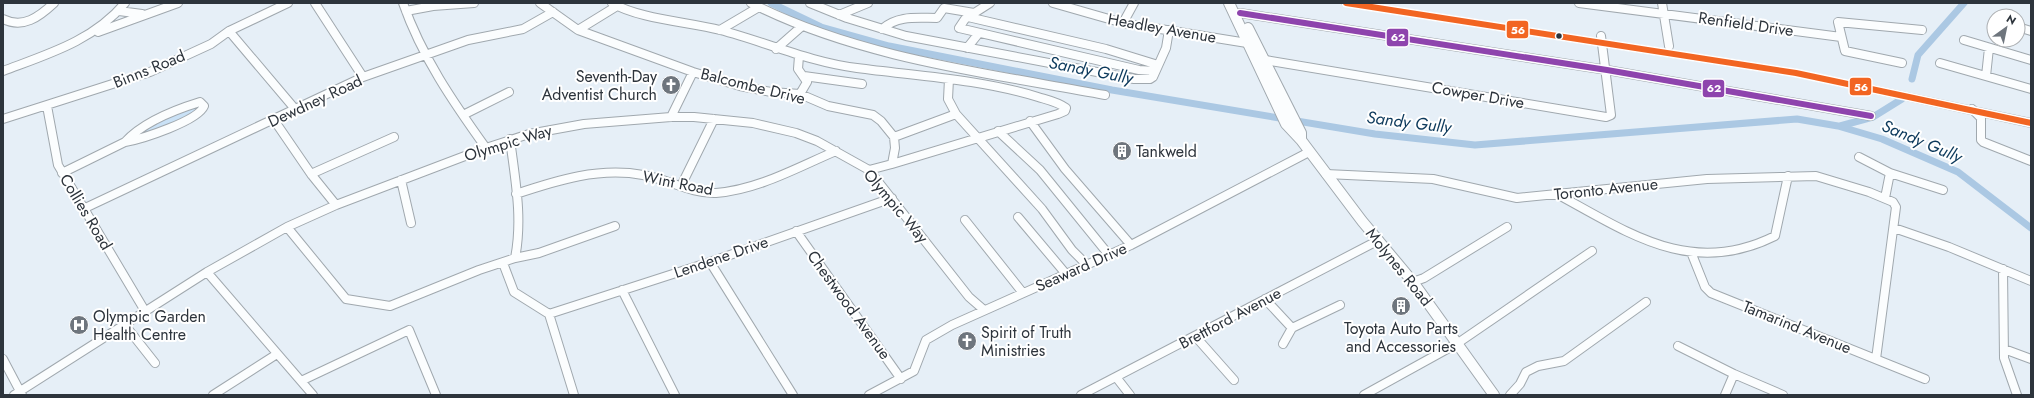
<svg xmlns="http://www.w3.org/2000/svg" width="2034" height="398" font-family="Jost,sans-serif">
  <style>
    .green { fill: #c9e1f6 }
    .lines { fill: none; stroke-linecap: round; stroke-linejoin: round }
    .canal { stroke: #abc8e3; stroke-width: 7 }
    .minor-casing { stroke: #a0a8ae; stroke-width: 10 }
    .major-casing { stroke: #a0a8ae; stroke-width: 12 }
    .highway-casing { stroke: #a0a8ae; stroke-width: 2 }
    .minor { stroke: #fbfdfe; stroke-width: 8 }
    .major { stroke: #fbfdfe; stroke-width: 10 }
    .highway { fill: #fbfdfe; fill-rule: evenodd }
    .bus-1-casing { stroke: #fff; stroke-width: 9 }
    .bus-2-casing { stroke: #fff; stroke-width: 9 }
    .bus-1 { stroke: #f26522; stroke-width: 6 }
    .bus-2 { stroke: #8e44ad; stroke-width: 6 }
    .bus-dot { fill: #2d343c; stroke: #fff; stroke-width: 1.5 }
    .labels { text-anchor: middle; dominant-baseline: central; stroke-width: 4; stroke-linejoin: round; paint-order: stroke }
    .street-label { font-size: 16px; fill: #2d343c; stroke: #fff }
    .poi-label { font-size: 16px; fill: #2d343c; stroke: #fff; text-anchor: start }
    .water-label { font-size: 17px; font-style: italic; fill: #0c395b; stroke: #fff }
    .line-badge { stroke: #fff; stroke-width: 1.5 }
    .badge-label { font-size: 11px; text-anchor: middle; font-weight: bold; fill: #fff }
  </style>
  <rect width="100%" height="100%" fill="#e6eff7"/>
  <path class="green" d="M199,106L196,111L149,134H134L167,117Z"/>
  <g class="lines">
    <path class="canal" d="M771,3L821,27L889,46L1112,90L1375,134L1475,145L1797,119L1838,126L1882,139L1958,172L2031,228
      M1912,79L1918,55L1964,3
      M1840,126L1873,117L1902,99"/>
    <g class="minor-casing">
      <path id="minor" d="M315,3L363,77
        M403,3C422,57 453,102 486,148
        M540,3L578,30L693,72L740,86L771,92L800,94L828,106L873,115L881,121L894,137L895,148L892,164L869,170
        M612,3C639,19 689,22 720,30C766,42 809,62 857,68C917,76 980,79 1038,97C1048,100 1058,102 1066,108L1065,111L1058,114L892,164
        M751,3C859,58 987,73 1105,95
        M810,3L847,18L906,36L1134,79H1150L1153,77L1166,48L1169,30
        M990,3L965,19L959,28L1139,70L1154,71
        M1053,3L1123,23L1247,43
        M1579,3L1841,37
        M1662,3L1669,46
        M119,11L142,14
        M406,11L433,6L474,3
        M1240,13L1607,70L1871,116
        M839,15L868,3
        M968,17L1106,49L1158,65
        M3,19C23,29 39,17 54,3
        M1123,23L1134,3
        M2018,27L2031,31
        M882,29C898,15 917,18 937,18L944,8L974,13
        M578,30L617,6
        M720,30L759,7
        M229,31L295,109
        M98,32L178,3
        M1964,40L2031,60
        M967,48L979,33
        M776,49L801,27
        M799,56L798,69L807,82L800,94
        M1265,60L1606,117L1611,115L1601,36
        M1902,63L1845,51L1838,22L1922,30
        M1940,63L2031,89
        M3,71C48,54 93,41 125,3
        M804,76L862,84
        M1986,76L1989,48
        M200,102L204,106C198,121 142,139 125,142C143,122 174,110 200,102Z
        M47,106L58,165L145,311
        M1972,109L1981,118V140L1983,142L2031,161
        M956,114L1042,209L1072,250L1087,265
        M463,115L509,92
        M671,117L693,72
        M3,119L150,72L211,44L229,31L288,3
        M274,120L311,174L336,205
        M1030,121L1065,169L1131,245
        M998,131L1040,170L1109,255
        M894,137L956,114L948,99L949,79
        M1859,157L1890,173L1943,190
        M62,173L125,142
        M311,174L394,137
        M1326,174L1433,179L1517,198L1707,179L1816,176L1869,192L1893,202L1896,207L1876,359
        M401,180L411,223
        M681,186L714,119
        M516,194C558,180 599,167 643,175C668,179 691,194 716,193C758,190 798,167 836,151
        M1557,194C1629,233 1691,278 1775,236L1788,176
        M1885,198L1890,173
        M83,209L363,77L468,40L523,29L553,12
        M1018,217L1066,274
        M965,220L1023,293
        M287,227L346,299L390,306L479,270L515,258C523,218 515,179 510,139
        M1894,228L1949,247L2031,281
        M796,231L901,379
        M1691,252L1705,287L1711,293L1925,379
        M515,258L539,253L615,226
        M710,262L793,395
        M503,263L514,292L549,314L574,395
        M2003,269L2004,358L2017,395
        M207,272L313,395
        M1413,282L1424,278L1507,227
        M622,290L675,395
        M1265,299L1292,328
        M549,314L710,262L892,198
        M125,325L155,363
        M1195,336L1234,380
        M1283,344L1292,328L1340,305
        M1678,346L1734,374L1783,395
        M2004,349L2031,359
        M3,359L22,395
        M1116,377L1130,395
        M301,381L409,330L436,395
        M14,395L207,272L287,227L336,205L486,148L529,134L584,124L671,117H694L753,123L796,133L817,141L869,170L969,297L984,310
        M213,395L277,354
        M869,395L914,371L926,340L952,325L1131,245L1309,152
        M1081,395L1379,240
        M1364,395L1458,343L1592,251
        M1510,395L1520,384L1526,372L1538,366L1564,361L1646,302
        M1725,395L1734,374"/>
    </g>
    <g class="major-casing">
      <path id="major" d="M1229,3L1286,124L1301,140L1362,221L1413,282L1494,395
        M1248,28L1301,133V140"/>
    </g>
    <g class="highway-casing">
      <path id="highway" d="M1341,3H1365L1796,70L2031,119V127L1796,76L1346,6Z"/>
    </g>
    <use href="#minor" class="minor"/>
    <use href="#major" class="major"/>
    <use href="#highway" class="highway"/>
    <g class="bus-1-casing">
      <path id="bus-1" d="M1346,3L1796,73L2031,123"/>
    </g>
    <g class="bus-2-casing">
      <path id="bus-2" d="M1240,13L1607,70L1871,116"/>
    </g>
    <use href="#bus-1" class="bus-1"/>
    <use href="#bus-2" class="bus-2"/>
  </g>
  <defs>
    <g id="church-disc" transform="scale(1)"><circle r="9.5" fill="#6e757d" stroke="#fff"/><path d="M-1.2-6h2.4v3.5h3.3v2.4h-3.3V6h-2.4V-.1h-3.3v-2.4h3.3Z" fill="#fff"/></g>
    <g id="building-disc" transform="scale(1)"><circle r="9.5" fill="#6e757d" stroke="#fff"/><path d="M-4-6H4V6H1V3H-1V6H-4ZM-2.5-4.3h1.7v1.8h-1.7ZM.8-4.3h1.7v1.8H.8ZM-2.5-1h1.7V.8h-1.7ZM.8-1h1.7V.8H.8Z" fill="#fff"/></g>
    <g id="hospital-disc" transform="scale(1)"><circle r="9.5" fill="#6e757d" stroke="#fff"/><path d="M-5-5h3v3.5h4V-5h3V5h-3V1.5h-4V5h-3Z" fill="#fff"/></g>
  </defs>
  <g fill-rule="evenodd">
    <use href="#church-disc" x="671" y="85"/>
    <use href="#building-disc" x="1122" y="151"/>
    <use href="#building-disc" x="1401" y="306"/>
    <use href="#hospital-disc" x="79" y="325"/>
    <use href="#church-disc" x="967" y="341"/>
  </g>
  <circle class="bus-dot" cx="1559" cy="36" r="3.5"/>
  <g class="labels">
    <g class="street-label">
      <text transform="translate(1746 24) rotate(8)">Renfield Drive</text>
      <text transform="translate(1162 28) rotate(10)">Headley Avenue</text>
      <text transform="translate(149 69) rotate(-22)">Binns Road</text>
      <text transform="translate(753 86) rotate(14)">Balcombe Drive</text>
      <text transform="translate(1478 95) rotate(10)">Cowper Drive</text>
      <text transform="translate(315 101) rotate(-25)">Dewdney Road</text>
      <text transform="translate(508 143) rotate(-17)">Olympic Way</text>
      <text transform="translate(678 183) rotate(11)">Wint Road</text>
      <text transform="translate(1606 189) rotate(-6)">Toronto Avenue</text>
      <text transform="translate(896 206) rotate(50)">Olympic Way</text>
      <text transform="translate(86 212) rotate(59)">Collies Road</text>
      <text transform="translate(721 257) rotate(-19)">Lendene Drive</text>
      <text transform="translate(1081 267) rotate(-24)">Seaward Drive</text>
      <text transform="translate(1399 267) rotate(51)">Molynes Road</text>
      <text transform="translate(849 305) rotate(54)">Chestwood Avenue</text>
      <text transform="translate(1230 318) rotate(-28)">Brettford Avenue</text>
      <text transform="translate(1797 327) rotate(22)">Tamarind Avenue</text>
    </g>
    <g class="poi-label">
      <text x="657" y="76" text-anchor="end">Seventh-Day<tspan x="657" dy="18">Adventist Church</tspan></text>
      <text x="1136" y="151">Tankweld</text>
      <text x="93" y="316">Olympic Garden<tspan x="93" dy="18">Health Centre</tspan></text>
      <text x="1401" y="328" text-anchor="middle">Toyota Auto Parts<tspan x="1401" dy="18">and Accessories</tspan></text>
      <text x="981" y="332">Spirit of Truth<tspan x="981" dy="18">Ministries</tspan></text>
    </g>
    <g class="water-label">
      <text transform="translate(1091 70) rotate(11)">Sandy Gully</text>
      <text transform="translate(1409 122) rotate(7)">Sandy Gully</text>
      <text transform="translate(1922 141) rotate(23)">Sandy Gully</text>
    </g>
  </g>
  <g class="line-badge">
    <rect x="1506" y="20" width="23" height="19" rx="4" fill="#f26522"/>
    <rect x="1386" y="28" width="23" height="19" rx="4" fill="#8e44ad"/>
    <rect x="1849" y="77" width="23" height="19" rx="4" fill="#f26522"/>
    <rect x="1702" y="79" width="23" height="19" rx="4" fill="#8e44ad"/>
  </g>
  <g class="badge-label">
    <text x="1518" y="34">56</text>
    <text x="1398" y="41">62</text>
    <text x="1861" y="91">56</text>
    <text x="1714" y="92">62</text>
  </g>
  <rect width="2034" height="398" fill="none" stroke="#2d343c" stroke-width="8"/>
  <g transform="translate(2006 28) rotate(33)"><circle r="19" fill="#ffffff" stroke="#abaeb1"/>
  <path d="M0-3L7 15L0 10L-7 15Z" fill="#6e757d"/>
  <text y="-6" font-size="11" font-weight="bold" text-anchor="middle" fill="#2d343c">N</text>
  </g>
</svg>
